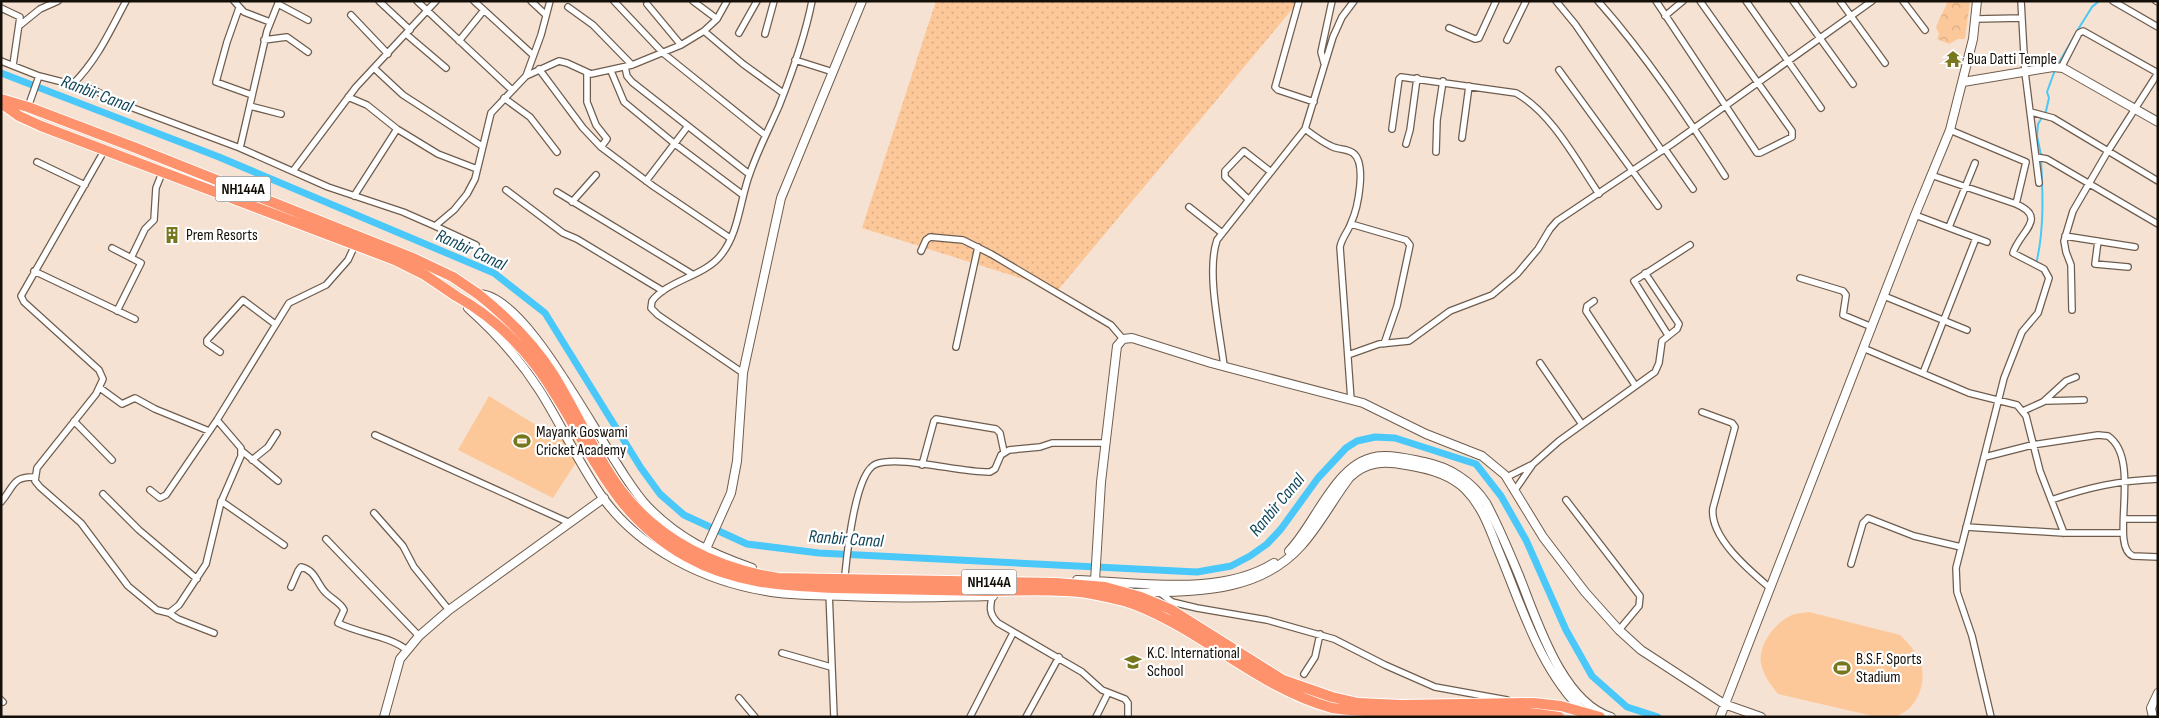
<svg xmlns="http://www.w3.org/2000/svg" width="2159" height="718" font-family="'Sofia Sans Condensed',sans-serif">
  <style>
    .grass { fill: url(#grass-dots) }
    .park { fill: url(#park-crowns) }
    .pitch { fill: #fdc899 }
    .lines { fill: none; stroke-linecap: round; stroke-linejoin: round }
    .stream { stroke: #49c8f9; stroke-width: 2 }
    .canal { stroke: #49c8f9; stroke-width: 7 }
    .street-casing { stroke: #6e5d4e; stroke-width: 8 }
    .secondary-casing { stroke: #6e5d4e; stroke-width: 10 }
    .highway-casing { stroke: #fff; stroke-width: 12 }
    .street { stroke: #fff; stroke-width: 5.5 }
    .secondary { stroke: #fff; stroke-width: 8 }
    .highway { stroke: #fe926d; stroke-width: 10 }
    .highway-bridge-casing { stroke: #fff; stroke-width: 12; stroke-linecap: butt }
    .highway-bridge { stroke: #fe926d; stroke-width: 10 }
    .labels { text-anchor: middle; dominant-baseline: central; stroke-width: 4.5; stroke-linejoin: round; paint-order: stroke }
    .shield { fill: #fff; stroke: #5b5753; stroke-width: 1 }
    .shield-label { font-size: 15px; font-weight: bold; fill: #150f09 }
    .poi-label { font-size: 16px; fill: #150f09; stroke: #fff; text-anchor: start }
    .water-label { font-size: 18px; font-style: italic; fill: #0f4559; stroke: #fff }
  </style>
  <defs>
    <pattern id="grass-dots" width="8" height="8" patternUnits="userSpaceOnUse" patternTransform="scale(1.25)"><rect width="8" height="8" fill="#fdc899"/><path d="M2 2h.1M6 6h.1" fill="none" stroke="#d8ab82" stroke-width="1.8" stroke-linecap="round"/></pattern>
    <pattern id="park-crowns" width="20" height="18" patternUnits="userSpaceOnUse" patternTransform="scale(1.25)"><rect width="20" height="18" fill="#fdc899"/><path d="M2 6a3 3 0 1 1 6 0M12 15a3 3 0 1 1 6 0" fill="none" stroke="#d8ab82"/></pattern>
  </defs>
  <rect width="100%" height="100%" fill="#f6e2d2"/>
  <path class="grass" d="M936,1H1299L1058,290L862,228Z"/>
  <path class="park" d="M1948,1H1970L1965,39H1958L1949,44L1937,39L1939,34L1936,27Z"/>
  <path class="pitch" d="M489,396L552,435L565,425L586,447L553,498L458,450Z
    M1809,612L1900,635C1908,643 1918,653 1921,664C1927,684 1916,712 1893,717C1888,718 1882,717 1877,717L1778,694C1771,685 1763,675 1761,663C1758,645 1774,624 1790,616C1795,613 1803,613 1809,612Z"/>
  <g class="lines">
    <path class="stream" d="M2077,31L2092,7L2099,1
      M2057,66L2075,35
      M2041,155L2037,136L2038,124L2046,111L2049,98L2047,92L2055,70
      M2037,260C2044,228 2043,194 2041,160"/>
    <path class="canal" d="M1,73L219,157L494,273L545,313L641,468L660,494L684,515L747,544L819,553L1197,572L1231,566L1250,556L1267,544L1281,529L1318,478L1346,448L1357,441L1375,437L1395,438L1476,464L1501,496L1526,540L1566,630L1592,676L1627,707L1658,717"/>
    <g class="street-casing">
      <path id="street" d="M234,1L244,12L270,22
        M379,1L410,30
        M417,1L512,90
        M474,1L533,55
        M531,1L546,15
        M614,1L663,53L765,135
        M693,1L717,19
        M1299,1L1275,87L1278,90L1314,102
        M1556,1L1575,24L1662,151
        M1598,1C1645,54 1687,117 1725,176
        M1656,1L1757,153H1760L1792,137V131L1700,1
        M1746,1L1821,108
        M1793,1L1853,84
        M1840,1L1885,63
        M1903,1L1925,30
        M2021,1L2025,72L2039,183
        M2113,1L2158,27
        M2156,1L2158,2
        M278,4L308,20
        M647,4L681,45
        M568,7L593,25L632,65
        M1,8L20,17L13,65
        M239,8L227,42L216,82L252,95
        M351,15L388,54
        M1665,16L1683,1
        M1976,19L2022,18
        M19,26L40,9L58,1
        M1449,28L1475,39L1479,38L1496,1
        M704,31L743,64L783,93
        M739,33L757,1
        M406,34L446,68
        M765,34L774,1
        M264,40L287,37L308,52
        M1507,40L1526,1
        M459,41L484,10
        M795,60L833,72
        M1,61L39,76L94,90L117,102L240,148L328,187L403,212L435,226L454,210L467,194L475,179L491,113L526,76L559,61L567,63L591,74L632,65L681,45L704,31L717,19L727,1
        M1324,63L1321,52L1332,1
        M625,67L627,76L632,82L749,174
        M374,68L403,95L482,146
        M2061,68L2079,33L2083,31L2158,73
        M539,69L583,128L601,147L653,186L730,238
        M1559,70L1658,206
        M611,71L624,102L675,144L743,195
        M587,73V102L596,125L607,139L601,147
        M526,76L541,35L550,1
        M73,84C97,60 110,31 126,1
        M348,97L367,105L397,129L354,196
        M504,98L530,117L557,152
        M250,106L281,114
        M28,107L39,76
        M2031,112L2053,118L2158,181
        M397,129L438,154L477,169
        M1305,129C1313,135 1322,142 1331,146C1338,150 1346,148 1353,153C1367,163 1358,208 1351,223C1348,232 1342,237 1340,247L1351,400
        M1392,129L1399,79L1401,77L1516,93C1552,113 1576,160 1599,194
        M1950,130L2026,162L2016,204
        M1462,138L1469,86
        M1406,144L1410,130L1417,78
        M240,148L267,31L279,1
        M1665,149L1693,189
        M104,151L21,296L24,302L99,370L103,379L96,394L37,468L35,481L40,487L81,523L128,586L157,610L169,613L179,605L206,564L221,502L241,456V448L217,420
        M1436,152L1437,120L1443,81
        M2036,157L2047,159L2158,224
        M37,162L85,185
        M293,171L356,87L436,1
        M1931,175L2016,204C2049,218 2019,232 2013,253L2044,269L2049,278L2038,313L2022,332L2004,378L1956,568L1957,592L1972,636L1991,717
        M646,181L688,126
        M506,190L563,233L577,239L663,291
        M557,192L692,274
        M1249,200L1225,177V171L1244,151L1271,172
        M572,202L596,175
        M1189,207L1222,233
        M1915,215L1987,242
        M1351,224L1406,240L1410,245L1397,306L1384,344
        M435,226L476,245
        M1949,227L1975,163
        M2065,236L2135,247
        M2098,241L2095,264L2128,267
        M112,248L141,263L117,311
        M921,251L926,240L930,237L963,240L991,254L1111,325L1123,339
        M131,258L145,229L154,220L156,188L162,173
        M34,271L135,319
        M1800,278L1843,291L1846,295L1843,315L1872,327
        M1884,296L1967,330
        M1594,301L1587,306L1586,311L1635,385
        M2072,310L2071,265L2066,252L2064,241L2073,211L2108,151L2158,73
        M1668,335L1634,281L1690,245
        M956,347L978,247
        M1863,348L1969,393L2017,405L2026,416L2040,471L2064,533
        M220,352L207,343V340L243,300L275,324
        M1348,355L1379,344L1409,341L1450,311L1492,295L1517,274L1538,249L1550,229L1557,221L1672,144L1872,1
        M1540,363L1581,423
        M1224,366C1220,332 1206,272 1217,240L1305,129L1333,37L1342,17L1354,1
        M743,373L658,315L651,308L652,301C668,280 705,276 721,255C739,233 740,199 750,173C758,150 769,129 779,106C792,73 805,37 812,1
        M1923,373L1976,238
        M100,388L122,404L135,398L155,409L209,431
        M2046,401L2084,400
        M2023,411L2043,402L2066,381L2076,377
        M1702,412L1732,423L1735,427L1713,508C1709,537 1750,571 1770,588
        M74,421L112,460
        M375,435L570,523
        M242,451L278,481
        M1985,457L2032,445L2098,435L2108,436C2143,460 2108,546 2133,556L2158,557
        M252,460L268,447L277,433
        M922,465L934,421L936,419L996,429L1000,433L1004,452
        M1507,477L1531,465
        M150,490L160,498L166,495L217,420L289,303L326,285L348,260L355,245
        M1515,490L1533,464L1559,441L1655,372L1659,363L1662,341L1677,329L1679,324L1645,273
        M103,494L139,530L197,579
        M1566,500L1640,596L1639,606L1619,630
        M2051,500C2090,487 2117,481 2158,479
        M221,501L284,545
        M1,502C14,487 12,476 35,477
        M374,513L403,546L414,567L449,610
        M2124,519H2158
        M1966,527L2064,533H2123
        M326,539L419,636
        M1851,564L1863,523L1868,518L1914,536L1961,547
        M845,575C847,554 855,472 876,464C900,455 962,473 990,472L995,469L1001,455L1009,450L1040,447L1052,443H1106
        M1149,584L1172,602L1197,608L1267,620L1334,639L1385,665L1435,687L1507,700
        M291,587L298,571L301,567C316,570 317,585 326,593C332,599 341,603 344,610L338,623C360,634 387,635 407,650
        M829,592L834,717
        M993,593C990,606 988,613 998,623L1082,672L1102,690L1125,699L1128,703V717
        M169,613L178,619L214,633
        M782,653L831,667
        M1304,674L1315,657L1320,634
        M739,698L755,717
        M1,700L3,702
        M970,717L1013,633
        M1026,717L1059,657
        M1096,717L1108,693"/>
    </g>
    <g class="secondary-casing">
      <path id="secondary" d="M1963,82L2053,67L2063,68L2158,122
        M478,294C531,293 609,467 648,507C679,539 710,553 752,568
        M468,308C495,332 520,360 540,391C562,426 579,464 603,498C640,549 705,581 766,591C793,596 819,595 846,596C895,599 944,597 993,596
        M705,551L731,493L737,461L743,373L781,198L862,1
        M1289,551C1317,523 1336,458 1382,456C1396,455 1410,459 1424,462C1449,467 1472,481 1486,503C1498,525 1508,549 1518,573C1536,617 1561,702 1611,717
        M1077,580C1138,582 1220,597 1274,563
        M1095,581L1101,482L1117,346L1123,339L1132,338L1211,363L1363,403L1426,434L1482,456L1505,475L1543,537L1585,592L1619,630L1641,650L1724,704L1761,717
        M1134,593C1194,591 1258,594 1301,546C1320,525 1333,499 1350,477C1367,461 1385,461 1406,465C1426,468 1451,475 1465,489C1483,507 1490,530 1499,552C1522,607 1540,670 1584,712
        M384,717L400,659L419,636L449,610L604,498
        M1720,717L1915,215L1950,130L1973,39L1977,1
        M2153,717L2151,708L2158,693"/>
    </g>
    <g class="highway-casing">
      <path id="highway" d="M1,99L28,107L136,148L415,259L453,277L478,294
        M1,103L19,116L41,126L395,260L425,275L456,296"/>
    </g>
    <use href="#street" class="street"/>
    <use href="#secondary" class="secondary"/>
    <use href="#highway" class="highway"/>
    <g class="highway-bridge-casing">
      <path id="highway-bridge" d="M478,294C507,317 533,342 553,374C576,411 594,453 620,489C658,540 717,569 778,578L1056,583L1105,587L1141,597L1170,609L1283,680L1332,697L1358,703L1401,705L1534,703L1561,706L1600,717
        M456,296C488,314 514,337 536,366C589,437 603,510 687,557C733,583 783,586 834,588C885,589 935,590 986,591C1019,591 1054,588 1087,593C1104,596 1121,599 1136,605C1205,632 1259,688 1332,708C1406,718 1484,704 1559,717"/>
    </g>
    <use href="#highway-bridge" class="highway-bridge"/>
  </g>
  <defs>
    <g id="temple-bare" transform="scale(1.35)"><path d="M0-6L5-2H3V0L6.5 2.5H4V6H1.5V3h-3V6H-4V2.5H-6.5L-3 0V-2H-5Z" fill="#77771d" stroke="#fff" stroke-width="2.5" paint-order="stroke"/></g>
    <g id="building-bare" transform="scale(1.35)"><path d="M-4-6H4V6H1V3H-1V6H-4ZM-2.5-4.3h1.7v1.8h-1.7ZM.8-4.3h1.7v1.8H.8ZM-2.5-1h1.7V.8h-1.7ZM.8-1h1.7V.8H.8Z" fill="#77771d" stroke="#fff" stroke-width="2.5" paint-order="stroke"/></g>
    <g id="stadium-bare" transform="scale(1.35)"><path d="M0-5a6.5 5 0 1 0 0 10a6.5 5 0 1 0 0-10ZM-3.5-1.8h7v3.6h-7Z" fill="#77771d" stroke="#fff" stroke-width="2.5" paint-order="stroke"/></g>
    <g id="school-bare" transform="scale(1.35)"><path d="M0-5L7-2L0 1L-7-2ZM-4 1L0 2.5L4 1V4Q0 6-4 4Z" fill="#77771d" stroke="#fff" stroke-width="2.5" paint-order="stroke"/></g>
  </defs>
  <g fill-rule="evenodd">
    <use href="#temple-bare" x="1953" y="59"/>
    <use href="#building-bare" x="172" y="235"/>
    <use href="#stadium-bare" x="522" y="441"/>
    <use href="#school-bare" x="1133" y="662"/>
    <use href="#stadium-bare" x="1842" y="668"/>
  </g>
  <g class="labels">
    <g class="shield">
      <rect x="215.5" y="176.5" width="55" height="25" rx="4"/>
      <rect x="961.5" y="569.5" width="55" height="25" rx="4"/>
    </g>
    <g class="shield-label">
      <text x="243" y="189">NH144A</text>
      <text x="989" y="582">NH144A</text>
    </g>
    <g class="poi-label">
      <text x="1967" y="59">Bua Datti Temple</text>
      <text x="186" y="235">Prem Resorts</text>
      <text x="536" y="432">Mayank Goswami<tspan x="536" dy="18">Cricket Academy</tspan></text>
      <text x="1147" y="653">K.C. International<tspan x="1147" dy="18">School</tspan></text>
      <text x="1856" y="659">B.S.F. Sports<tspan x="1856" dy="18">Stadium</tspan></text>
    </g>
    <g class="water-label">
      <text transform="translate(97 94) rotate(21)">Ranbir Canal</text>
      <text transform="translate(471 250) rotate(25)">Ranbir Canal</text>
      <text transform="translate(1277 505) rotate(-50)">Ranbir Canal</text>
      <text transform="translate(846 539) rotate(4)">Ranbir Canal</text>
    </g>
  </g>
  <rect width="2159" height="718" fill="none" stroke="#150f09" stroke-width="5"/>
</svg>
